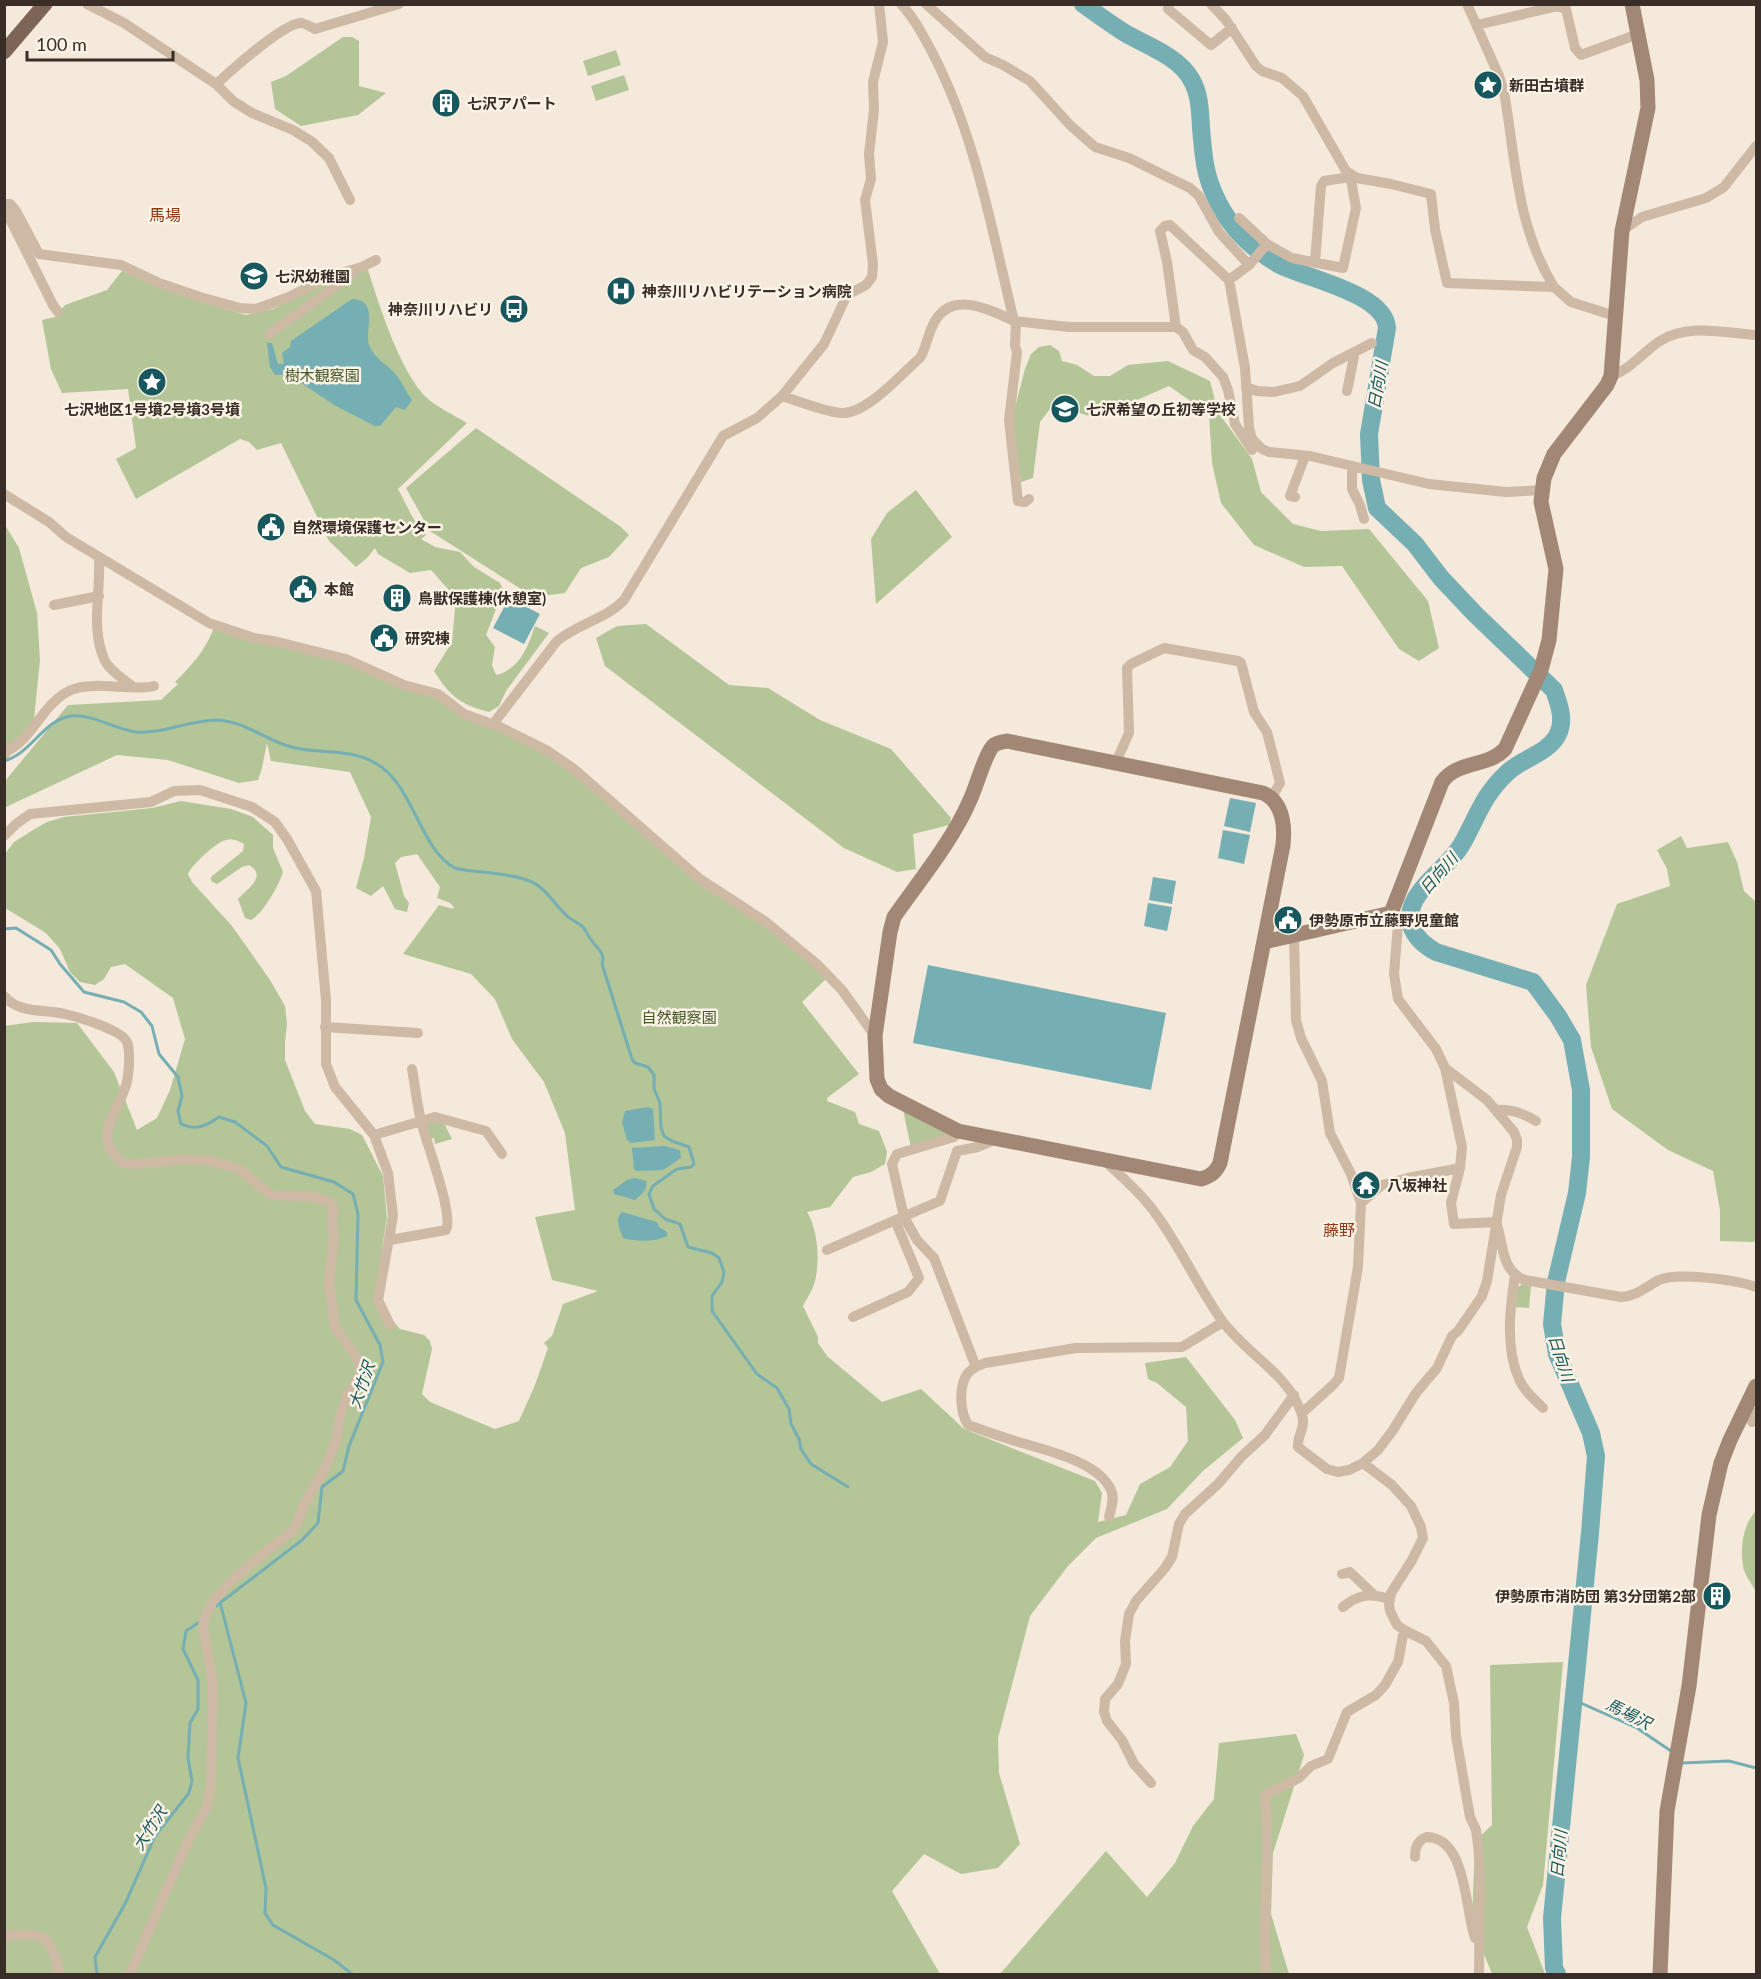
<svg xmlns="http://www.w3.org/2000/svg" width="1761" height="1979" font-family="Lato,'Noto Sans JP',sans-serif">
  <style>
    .green { fill: #b4c598 }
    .water { fill: #75afb4 }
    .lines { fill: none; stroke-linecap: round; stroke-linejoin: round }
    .stream { stroke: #75afb4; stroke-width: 3 }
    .river { stroke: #75afb4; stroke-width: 18 }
    .street { stroke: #ceb9a4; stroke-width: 10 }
    .secondary { stroke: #a28775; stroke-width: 15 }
    .primary { stroke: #7c6456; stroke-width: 15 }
    .labels { text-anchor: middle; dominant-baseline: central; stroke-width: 5; stroke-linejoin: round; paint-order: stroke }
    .poi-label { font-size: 15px; font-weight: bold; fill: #382d27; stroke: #fbf3e6; text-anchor: start }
    .park-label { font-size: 15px; fill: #455928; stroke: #fbf3e6 }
    .neighbourhood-label { font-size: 16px; fill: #903817; stroke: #fbf3e6 }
    .water-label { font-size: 16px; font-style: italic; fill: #17575e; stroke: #fbf3e6 }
  </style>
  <rect width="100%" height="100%" fill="#f4e9da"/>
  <path class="green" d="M343,37H352L359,41V86L386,93L358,115L301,126L275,109L271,82L286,76Z
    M616,50L621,65L588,76L583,61Z
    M624,75L629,90L596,101L591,86Z
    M368,270C379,305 401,375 428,399C439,408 454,415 467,423L398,489L413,518L426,535L421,539L435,547L460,552L474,567L500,583L505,594L496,609L486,635L495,647L492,665L496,675C519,670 528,647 535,626L549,633L506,691L499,706L489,712C459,704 450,696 434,671L452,642L456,598L431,570L410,573L378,554L375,548L368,557L356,567L329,541L281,443L257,450L249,442L240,439L136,499L116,459L136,448L128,389L62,393L51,369L42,320L55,317L65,305L107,290L122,271L202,302L246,315L273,309L329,280Z
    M1050,345L1059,351L1062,361L1077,365L1094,376H1110L1128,365L1168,361L1210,381L1218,412L1252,459L1261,492L1293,524L1321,531L1369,529L1428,601L1439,648L1419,661L1399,649L1342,566L1304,567L1254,545L1221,503L1212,463L1209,414L1169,386L1096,418L1053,405L1040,422L1033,478L1021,482L1012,419L1025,369L1031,354L1039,347Z
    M476,428L621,527L629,535L609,557L581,568L565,593L541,596L524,591L430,531L406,488Z
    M916,490L952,537L876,604L871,539L887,513Z
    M5,525L19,548L37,613L40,660L34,719L5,763Z
    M646,624L729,685L768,688L820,720L891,749L951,818L949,825L913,834L916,869L897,872L844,848L605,666L596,638L617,626Z
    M214,628L347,661L438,698L549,754L769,928L828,977L802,1002L859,1074L827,1098V1101L855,1112L859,1124L879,1131L887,1152L885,1164L871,1172L853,1177L830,1207L807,1212C818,1230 820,1260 815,1281C813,1290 807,1298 803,1306L818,1337V1343L827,1356L882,1402L921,1389L964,1429L1095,1481L1102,1493L1098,1522L1126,1515L1140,1484L1170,1467L1188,1441L1186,1407L1157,1383L1148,1379L1145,1363L1186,1357L1235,1420L1243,1438L1203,1471L1167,1509L1096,1538L1068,1566L1030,1616L998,1738L999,1773L1020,1844L998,1868L961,1874L924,1854L892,1891L940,1974H5L4,1026L33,1022L77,1023L114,1072L137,1130L157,1118L170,1090L185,1039L173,998L125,964L111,967L104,979L95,985L80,982L70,972L60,949L46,933L5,908V854L14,842L33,830L47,822L64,817L152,808L181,801L231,809L253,817L273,835V848L283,872C279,885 263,914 251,920L245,918L238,899C247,889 268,876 249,865L242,867L217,884L211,881V877L243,851L244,844C238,841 233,838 226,840C217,841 190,867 188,874L192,882L232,926L270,980L285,1006L287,1024L285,1042V1060L305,1111L315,1124L350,1129L362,1135L383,1176L387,1218L382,1248L383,1309L400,1329L424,1335L430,1341L432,1349L422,1394L430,1402L495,1429L519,1421L535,1385L548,1348L544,1343L552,1336L563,1304L598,1291L552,1280L535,1217L575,1210L565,1133L544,1082L512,1039L495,999L471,974L403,954L439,905L454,909C453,902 444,901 437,898L440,887L417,854L401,857L395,863L404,896L409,903L407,912L395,909L383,886L371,896L356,888L364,858L371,817L350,772L271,761L267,743L262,768L258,780L239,783L168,760L117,755L6,807L5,803V781L68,705L161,700L178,684L175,682C193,664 204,652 214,628Z
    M1681,836L1687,848L1728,842L1737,862L1744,891L1756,902V1241L1753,1242L1720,1241V1210L1713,1171L1668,1150L1612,1109L1591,1047L1586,985L1617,904L1670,886L1667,869L1657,850Z
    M903,1109L950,1133L911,1148Z
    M431,1119L445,1125L452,1139L435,1144L434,1138L430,1139L425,1125Z
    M1522,1284L1531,1286L1529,1308L1516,1307L1517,1288Z
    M1756,1511V1592C1752,1584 1744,1574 1743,1566C1740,1547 1743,1524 1756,1511Z
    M1563,1662L1543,1885L1527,1927L1545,1974H1492L1472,1924L1475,1841L1492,1825L1490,1665Z
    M1296,1734L1304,1755L1273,1853L1271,1914L1289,1974H1000L1106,1851L1147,1897L1175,1863L1193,1826L1214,1799L1219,1743Z"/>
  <path class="water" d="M352,299C380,300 364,331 369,345C374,359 389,365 397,376C403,384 407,393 412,400L405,410L396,407L380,426H375L334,405L288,374L275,375L270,367L267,343H272L278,364H284L282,353L290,347L291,341Z
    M509,598L540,614L524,644L493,628Z
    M1230,798L1256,803L1250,832L1224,826Z
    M1223,830L1250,835L1244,864L1218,858Z
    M1153,877L1176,881L1172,904L1149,900Z
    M1148,903L1172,907L1167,931L1144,926Z
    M928,965L1166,1013L1151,1090L913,1043Z
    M647,1107L653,1109L655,1140L631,1143L627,1140L622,1122L625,1111Z
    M665,1146L680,1150L681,1158L663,1170L636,1171L634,1169L632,1148Z
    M635,1178L646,1181C648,1190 641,1195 635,1200L614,1194L613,1190L627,1180Z
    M622,1212L657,1222L659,1227L667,1232V1236C655,1242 636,1242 623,1238C620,1229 614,1219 622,1212Z"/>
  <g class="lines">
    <path class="stream" d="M4,761C31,754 43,720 71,716C93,714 114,729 136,732C164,734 190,720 217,720C242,721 262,737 285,745C315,756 347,746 377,764C414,786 420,850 455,868C460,870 468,870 473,871C491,873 510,874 527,880C544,885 554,904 567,916C571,920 577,922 582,926C586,930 588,936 592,941C597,948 606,954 602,964L632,1059L635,1063L648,1067L654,1075V1089L660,1103L661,1128L664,1136L672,1141L689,1147L694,1164L691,1167L677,1169L653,1186L649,1194L654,1209L665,1219L680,1224L688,1247L712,1253L719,1258L724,1272L722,1282L712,1296V1311L757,1374L777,1388L789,1409L791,1424L799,1439L801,1449L811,1464L848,1487
      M4,929L16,928L51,950L60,964L84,992L124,1002L141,1012L152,1026L159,1054L178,1077L182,1096L178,1111L181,1124C196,1131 206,1126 219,1117L235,1122L267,1146L281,1167L334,1182L353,1194L358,1214L356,1300L380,1345L383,1362L349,1446L343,1471L322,1487L318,1523L302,1540L216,1606
      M220,1602L246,1703L238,1758L266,1888L265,1913L273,1925L334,1960L352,1974
      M1574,1700L1637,1728L1671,1751
      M1682,1763L1729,1761L1756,1768
      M97,1974L95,1957L126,1902L155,1836L189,1793L192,1781L188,1758L190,1723L198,1709V1680L183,1649L186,1631L201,1621"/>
    <path class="river" d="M1083,4C1097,14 1110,24 1125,33C1147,46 1178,56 1191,79C1200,94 1200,111 1201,128C1202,140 1203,152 1205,164C1209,189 1224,218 1242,236C1252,247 1265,256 1278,264C1304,278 1385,293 1387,328L1369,434L1371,480L1377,508L1415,544L1441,578L1475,614L1554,690C1559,704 1565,720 1558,734C1549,753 1523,758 1508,772C1482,796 1478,816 1462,844C1451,863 1432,875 1420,892C1401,917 1411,938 1436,952L1533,982L1558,1016L1572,1040L1581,1090V1157L1577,1193L1556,1282L1552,1324L1557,1354L1591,1433L1596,1456L1590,1533L1552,1918L1554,1968L1557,1974"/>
    <path class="street" d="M87,4L124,23L216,84L233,101L252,113L293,130L311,141L329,158L350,200
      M879,4L883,42L873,82L874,110L869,154L871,179L865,200L873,264L872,277L866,285L847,295L824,344L782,396C801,402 822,411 841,413C866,415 901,374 920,358C926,348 927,338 932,327C948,289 987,308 1014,321
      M901,4C915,19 924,37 933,54C976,137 992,231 1014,321L1069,327H1176L1167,262L1160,231L1165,226L1170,225L1229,280L1245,368L1249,427L1252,439L1262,449L1269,452L1310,456L1429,484L1506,492L1542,490
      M926,4L985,57L1003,65L1030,81L1070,125L1095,147L1129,158L1190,188L1199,196L1219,232L1249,265
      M1169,4L1168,9L1211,45L1232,28
      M1211,4L1226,20L1256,66L1262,71L1282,78L1303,96L1346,171L1357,178L1391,184L1431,194L1435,229L1447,283L1554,287L1571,302L1615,316
      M1467,4L1499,76L1504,92C1516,160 1516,225 1554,287
      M1477,25L1558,6L1566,9L1575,48L1581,55L1638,34
      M216,84C231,71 284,22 302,23C306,24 311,27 315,29L399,4
      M4,204H10L16,211L39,254L121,265L159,283L200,297L240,308L256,309L289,297L330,276L362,267L376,260
      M4,207L53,305L58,312
      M1239,218L1267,244L1292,258L1343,268L1356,208L1350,174
      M1622,231L1642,217L1706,198L1724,187L1756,146
      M1315,262L1321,186L1324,181L1350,177
      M1229,280L1249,265L1267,244
      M1016,321L1015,346L1017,352L1009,420L1018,501L1025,502L1029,499
      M1176,327L1183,332L1193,350L1205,357L1223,377L1228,390L1235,424L1252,450
      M269,334L355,272
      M1611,376C1631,369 1643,352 1660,341C1688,323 1726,333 1756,335
      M1246,387L1257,391L1274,392L1300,386L1333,363L1372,343
      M1347,391L1355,352
      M1352,467V489L1360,505L1364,519
      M4,494L49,522L66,537L209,623L254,638L278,642L346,659L404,685L438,694L464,714L500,727L548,751L574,769L700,879L766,922L817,964L842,990L875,1036
      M1295,497L1290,496L1305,456
      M99,558C101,592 90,629 105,661C110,671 125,680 133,687
      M54,605L99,596
      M493,724L557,641C577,624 606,619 624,600L723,436L757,418L782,396
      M4,753C34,739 42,703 71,690C95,680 131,692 154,686
      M1116,762L1129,733L1127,668L1131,664L1164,648L1238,661L1241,663L1254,712L1267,732L1280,783L1272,797
      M4,836L16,824L30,814L151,802L174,791L200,790L252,807L275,822L287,839L316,891L326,1000V1064L335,1087L374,1135L388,1173L393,1216L378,1300L390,1325
      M1294,936L1296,1020L1301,1038L1322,1081L1330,1133L1351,1174L1361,1203
      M4,996C19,1014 44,1009 65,1014C78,1017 122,1030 127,1042C130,1049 129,1059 129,1066C128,1073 128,1081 125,1088C115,1118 92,1135 122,1163L137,1164L185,1159L212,1161L239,1169L271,1195L313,1197L330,1202L333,1206L332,1225L334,1235L329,1283L335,1327L357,1358L360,1368L359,1377L348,1394L340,1415L336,1441L326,1466L305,1503L295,1528L233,1579L213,1601L206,1615L203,1625L213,1685L211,1786L207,1807L188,1841L130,1974
      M325,1027L418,1033
      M1445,1068L1462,1147L1460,1168
      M1496,1110C1511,1109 1523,1113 1536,1121
      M958,1131L954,1137L897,1154L892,1164L904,1217L917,1240L934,1258L976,1367
      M374,1135L435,1117L486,1131L502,1154
      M1105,1161C1124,1179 1143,1195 1158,1217C1182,1250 1199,1289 1223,1322C1242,1348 1283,1374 1295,1399C1298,1405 1303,1413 1303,1420C1304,1429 1297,1437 1298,1447L1327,1469L1338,1472L1349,1470L1363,1463L1378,1450L1393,1430L1416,1393L1437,1368L1452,1336L1458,1331L1482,1296L1487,1281L1501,1195L1517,1147V1140L1514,1132L1487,1100L1445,1068L1436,1049L1398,999L1394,974L1398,925L1397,918L1391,913
      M907,1215L940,1201L957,1151L978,1147L997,1139
      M1497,1225C1504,1246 1501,1271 1525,1280L1621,1297C1637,1296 1646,1287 1659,1280C1677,1272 1738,1280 1756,1287
      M390,1240L446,1230C454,1214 426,1142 421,1121C417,1104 415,1086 412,1069
      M827,1250L900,1218
      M1515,1275C1510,1308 1505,1347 1519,1379C1524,1391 1534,1399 1543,1408
      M853,1317L908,1292L919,1278L895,1220
      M1756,1412L1752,1422L1756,1420
      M1302,1413L1333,1385L1339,1378L1358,1267L1361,1203L1382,1185L1408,1178L1460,1168L1451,1203L1454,1224L1497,1222
      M1363,1463L1392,1485L1411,1506L1421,1527L1423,1538L1412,1560L1391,1593L1389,1605L1390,1611L1397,1625L1404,1630L1426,1641L1446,1666L1454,1703L1456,1736L1470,1817L1476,1830L1478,1844L1480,1874L1479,1974
      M1109,1517C1111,1509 1115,1498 1111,1490C1099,1462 1048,1451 1022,1443C1004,1438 986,1431 968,1425C960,1412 958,1386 968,1373C973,1367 978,1366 985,1363L1076,1348L1182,1347L1223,1322
      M1342,1574L1350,1572L1373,1594
      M1343,1607C1359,1594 1370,1593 1389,1599
      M1151,1783L1134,1764L1122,1740L1107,1721L1104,1712L1105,1699L1118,1684L1126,1664L1125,1641L1129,1614L1136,1601L1165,1568L1172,1557L1179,1524L1185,1514L1218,1484L1242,1456L1265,1435L1294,1395
      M1415,1857C1415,1848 1417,1840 1427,1837C1467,1838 1465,1911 1475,1938
      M4,1936C46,1932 49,1934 60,1974
      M1266,1974C1262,1916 1271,1855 1265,1797L1267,1794L1299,1778L1311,1766L1328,1759L1347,1712L1376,1695L1385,1685L1398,1662L1404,1630"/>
    <path class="secondary" d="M1007,741L1263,793C1283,802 1285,825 1283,845L1220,1163C1216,1172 1211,1176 1201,1179L958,1131L889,1096L881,1089L877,1079L875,1036L890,932L894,917C920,880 953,840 970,800C976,788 986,751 994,745C998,742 1002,742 1007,741Z
      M1264,942L1391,913L1442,782C1458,760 1487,768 1505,749L1541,670L1549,640L1556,569L1541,502L1544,478L1554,454L1607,385L1611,376L1622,231L1648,108L1647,80L1632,4
      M1660,1974L1667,1811L1689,1686L1709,1515L1721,1463L1730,1440L1756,1386"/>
    <path class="primary" d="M4,52L45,4"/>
  </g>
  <defs>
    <g id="sight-disc" transform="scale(1.5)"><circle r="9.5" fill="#17575e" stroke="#fbf3e6"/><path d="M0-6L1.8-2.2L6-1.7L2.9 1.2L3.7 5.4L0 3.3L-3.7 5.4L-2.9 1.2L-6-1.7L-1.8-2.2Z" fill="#fff"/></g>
    <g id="building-disc" transform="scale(1.5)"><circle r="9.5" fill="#17575e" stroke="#fbf3e6"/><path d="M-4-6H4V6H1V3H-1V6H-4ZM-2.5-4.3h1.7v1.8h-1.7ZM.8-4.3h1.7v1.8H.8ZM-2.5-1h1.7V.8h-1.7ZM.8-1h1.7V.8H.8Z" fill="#fff"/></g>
    <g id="school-disc" transform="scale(1.5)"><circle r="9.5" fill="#17575e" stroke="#fbf3e6"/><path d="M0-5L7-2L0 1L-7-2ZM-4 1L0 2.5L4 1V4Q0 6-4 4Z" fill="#fff"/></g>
    <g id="hospital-disc" transform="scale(1.5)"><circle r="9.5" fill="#17575e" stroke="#fbf3e6"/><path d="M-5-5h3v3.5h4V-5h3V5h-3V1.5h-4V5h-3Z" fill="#fff"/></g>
    <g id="bus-disc" transform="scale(1.5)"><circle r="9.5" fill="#17575e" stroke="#fbf3e6"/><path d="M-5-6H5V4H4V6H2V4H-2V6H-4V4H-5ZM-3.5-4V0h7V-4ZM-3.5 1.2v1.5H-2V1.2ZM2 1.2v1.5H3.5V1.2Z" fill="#fff"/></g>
    <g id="civic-disc" transform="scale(1.5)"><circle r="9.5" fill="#17575e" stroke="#fbf3e6"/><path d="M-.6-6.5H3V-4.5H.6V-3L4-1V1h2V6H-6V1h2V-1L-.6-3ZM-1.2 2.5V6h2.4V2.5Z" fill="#fff"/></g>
    <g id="temple-disc" transform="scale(1.5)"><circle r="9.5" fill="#17575e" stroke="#fbf3e6"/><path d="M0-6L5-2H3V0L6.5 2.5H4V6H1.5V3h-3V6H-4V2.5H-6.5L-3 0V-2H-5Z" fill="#fff"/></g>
  </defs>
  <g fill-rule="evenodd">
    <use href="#sight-disc" x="1488" y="85"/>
    <use href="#building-disc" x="446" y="103"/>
    <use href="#school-disc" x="254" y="276"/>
    <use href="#hospital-disc" x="621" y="291"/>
    <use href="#bus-disc" x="514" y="309"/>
    <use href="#sight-disc" x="152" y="382"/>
    <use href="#school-disc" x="1065" y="409"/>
    <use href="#civic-disc" x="271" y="527"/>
    <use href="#civic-disc" x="303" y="589"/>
    <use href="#building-disc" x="397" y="598"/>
    <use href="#civic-disc" x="384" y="638"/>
    <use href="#civic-disc" x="1288" y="920"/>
    <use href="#temple-disc" x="1366" y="1185"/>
    <use href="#building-disc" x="1717" y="1596"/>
  </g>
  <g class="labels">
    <g class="poi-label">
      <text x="1509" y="85">新田古墳群</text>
      <text x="467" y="103">七沢アパート</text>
      <text x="275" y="276">七沢幼稚園</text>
      <text x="642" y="291">神奈川リハビリテーション病院</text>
      <text x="493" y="309" text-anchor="end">神奈川リハビリ</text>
      <text x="152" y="409" text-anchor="middle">七沢地区1号墳2号墳3号墳</text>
      <text x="1086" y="409">七沢希望の丘初等学校</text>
      <text x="292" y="527">自然環境保護センター</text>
      <text x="324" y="589">本館</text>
      <text x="418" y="598">鳥獣保護棟(休憩室)</text>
      <text x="405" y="638">研究棟</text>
      <text x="1309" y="920">伊勢原市立藤野児童館</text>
      <text x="1387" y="1185">八坂神社</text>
      <text x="1696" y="1596" text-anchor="end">伊勢原市消防団 第3分団第2部</text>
    </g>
    <g class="park-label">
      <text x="322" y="375">樹木観察園</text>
      <text x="679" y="1017">自然観察園</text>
    </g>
    <g class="neighbourhood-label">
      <text x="165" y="214">馬場</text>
      <text x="1339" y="1229">藤野</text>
    </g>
    <g class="water-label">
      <text transform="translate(1377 385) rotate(-80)">日向川</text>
      <text transform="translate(1438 873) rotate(-49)">日向川</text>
      <text transform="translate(1562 1358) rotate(72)">日向川</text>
      <text transform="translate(361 1385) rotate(-71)">大竹沢</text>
      <text transform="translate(1629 1713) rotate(27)">馬場沢</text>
      <text transform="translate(149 1828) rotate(-57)">大竹沢</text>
      <text transform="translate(1558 1854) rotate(-85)">日向川</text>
    </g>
  </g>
  <rect width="1761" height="1979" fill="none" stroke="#382d27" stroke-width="12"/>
  <path d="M27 51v9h146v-9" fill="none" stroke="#382d27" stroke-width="3"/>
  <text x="36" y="51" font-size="18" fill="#382d27" stroke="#fbf3e6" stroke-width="4.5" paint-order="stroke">100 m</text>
</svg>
